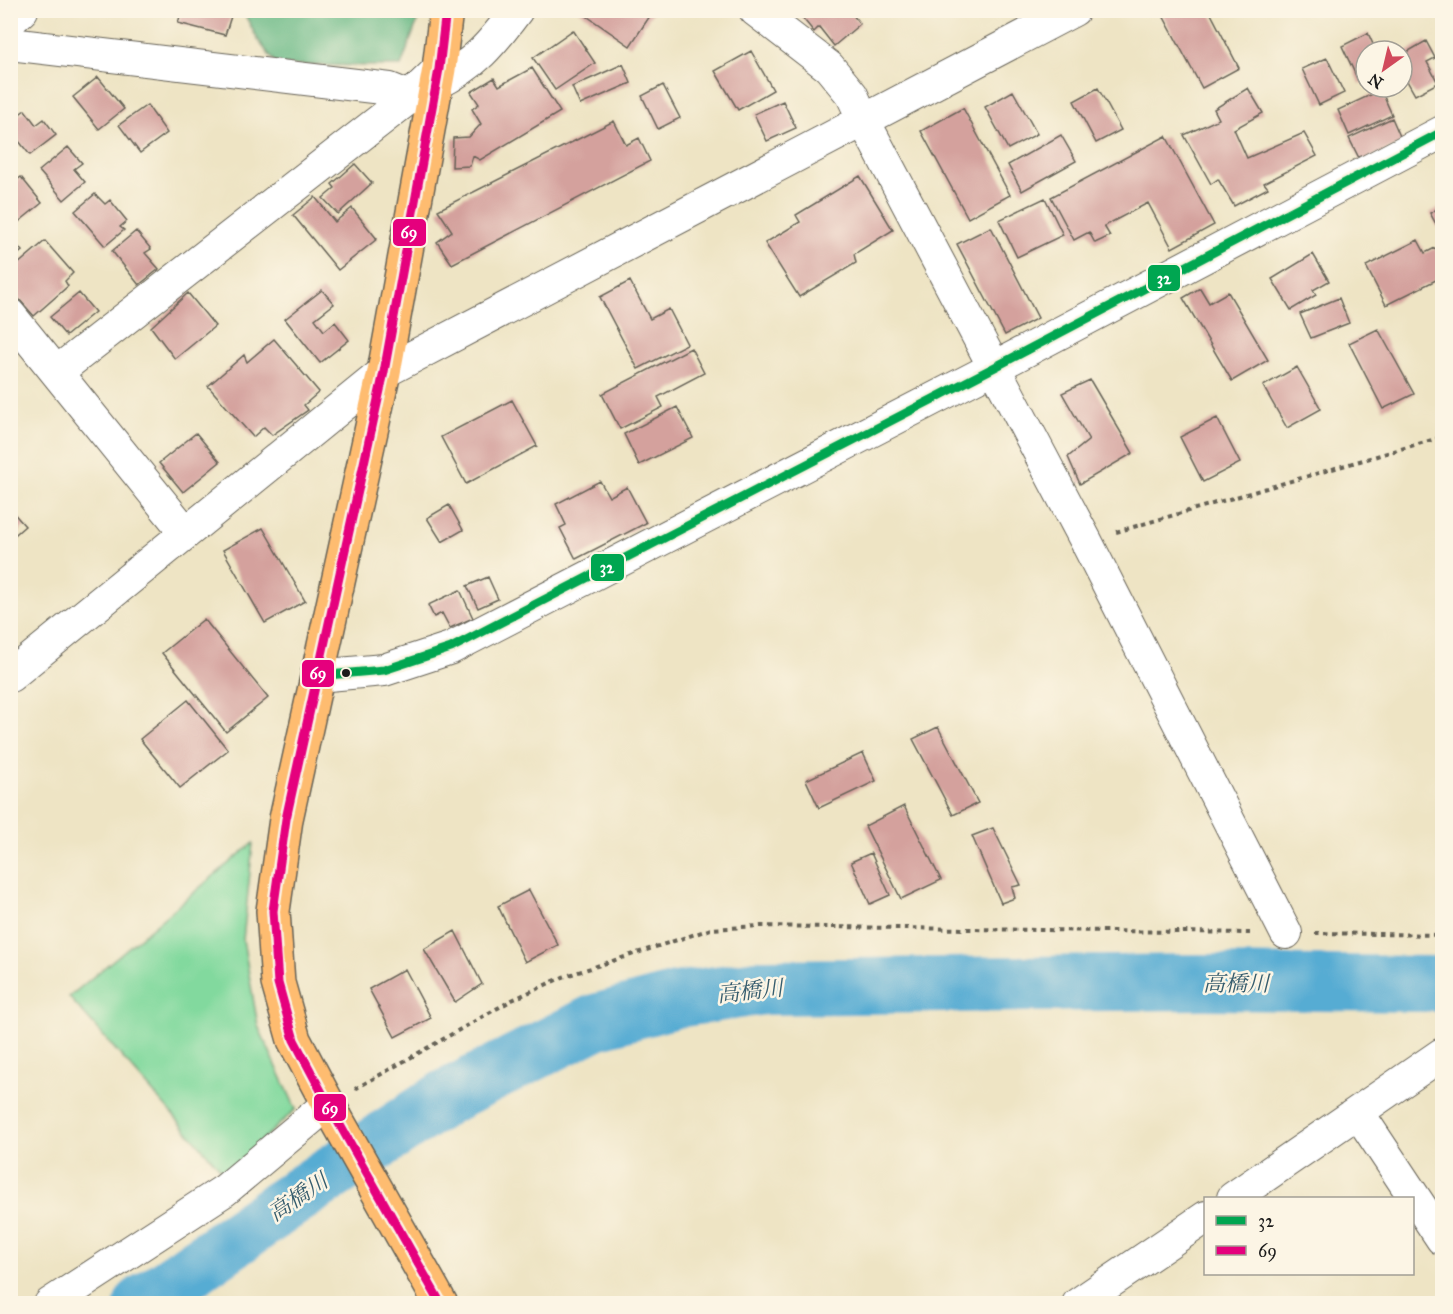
<svg xmlns="http://www.w3.org/2000/svg" width="1453" height="1314" font-family="'IM FELL Great Primer','Noto Serif JP',serif">
  <style>
    .green { fill: #82d99e; stroke: #4f7a5d; stroke-width: 1.5 }
    .forest { fill: #69b985; stroke: #426a50; stroke-width: 1.5 }
    .lines { fill: none; stroke-linecap: round; stroke-linejoin: round }
    .river { stroke: #56acd3; stroke-width: 56 }
    .building { fill: #d4a19d }
    .minor-casing { stroke: #666257; stroke-width: 34 }
    .major-casing { stroke: #666257; stroke-width: 36 }
    .path { stroke: #666257; stroke-width: 4; stroke-dasharray: 4.5 4.5; stroke-linecap: butt }
    .minor { stroke: #fff; stroke-width: 32 }
    .major { stroke: #febc70; stroke-width: 33 }
    .bus-1-casing { stroke: #fcf5e5; stroke-width: 14 }
    .bus-2-casing { stroke: #fcf5e5; stroke-width: 14 }
    .bus-1 { stroke: #00a651; stroke-width: 9 }
    .bus-2 { stroke: #e5007d; stroke-width: 9 }
    .bus-dot { fill: #1c1c1c; stroke: #fcf5e5; stroke-width: 2 }
    .labels { text-anchor: middle; dominant-baseline: central; stroke-width: 5; stroke-linejoin: round; paint-order: stroke }
    .water-label { font-size: 22px; font-style: italic; fill: #365d6e; stroke: #fcf5e5 }
    .line-badge { stroke: #fcf5e5; stroke-width: 2 }
    .badge-label { font-size: 16px; text-anchor: middle; font-weight: bold; fill: #fff }
  </style>
  <rect width="100%" height="100%" fill="#fcf5e5"/>
  <filter id="ink" filterUnits="userSpaceOnUse"><feTurbulence type="fractalNoise" baseFrequency=".0167" numOctaves="2"/><feDisplacementMap in="SourceGraphic" scale="12" xChannelSelector="R" yChannelSelector="G"/><feConvolveMatrix kernelMatrix="1 2 1 2 8 2 1 2 1" color-interpolation-filters="sRGB"/></filter>
  <filter id="wash" filterUnits="userSpaceOnUse"><feTurbulence type="fractalNoise" baseFrequency=".008" numOctaves="4" result="noise"/><feDisplacementMap in="SourceGraphic" scale="24" xChannelSelector="R" yChannelSelector="G"/><feGaussianBlur stdDeviation="1.35" result="paint"/><feColorMatrix in="noise" values="0 0 0 0 0 0 0 0 0 0 0 0 0 0 0 0 0 1.4 0 .05"/><feComposite in="paint" operator="in"/></filter>
  <g filter="url(#wash)">
    <rect width="100%" height="100%" fill="#eee4c4"/>
    <path class="green" d="M253,843L243,940L258,1026L296,1109L225,1174L69,997Z"/>
    <path class="forest" d="M243,11H421L401,66L277,65L258,40Z"/>
    <g class="lines">
      <path class="river" d="M142,1304L282,1206L445,1098L595,1022L676,1000L764,987L1201,982L1442,984"/>
    </g>
    <g id="blocks">
      <path class="building" d="M182,10H233L225,35L178,23Z
        M578,10H654L630,46Z
        M796,10H849L860,24L834,46L819,27L814,32Z
        M1160,10H1209L1239,68L1202,88Z
        M573,30L595,63L555,90L533,58Z
        M1368,33L1376,51H1366V82L1360,84L1342,46Z
        M1426,41L1435,58L1427,62L1438,83L1415,95L1402,72V55Z
        M751,51L773,90L738,110L715,71Z
        M1327,58L1344,93L1319,105L1302,69Z
        M623,64L631,83L580,105L572,87Z
        M532,68L560,112L480,160L473,156L470,166L452,167L453,138L469,137L481,124L472,109L479,104L471,92L494,78L499,86Z
        M98,77L124,109L99,129L73,97Z
        M663,85L680,118L658,129L642,96Z
        M1098,88L1121,130L1096,143L1074,101Z
        M1248,88L1263,113L1234,129L1247,158L1304,133L1317,156L1264,183L1268,188L1234,206L1218,179L1211,184L1184,135L1219,119L1214,109Z
        M1381,90L1392,115L1349,135L1338,110Z
        M1013,91L1037,134L1008,149L985,107Z
        M783,101L796,128L767,141L754,114Z
        M147,105L167,133L140,153L119,125Z
        M963,108L1010,195L968,218L921,131Z
        M25,110L36,125L44,119L56,135L30,155L10,130V121Z
        M1392,118L1403,143L1361,162L1349,138Z
        M614,121L626,145L639,138L650,161L452,264L437,242L452,231L438,210Z
        M1061,135L1076,161L1022,191L1008,165Z
        M1166,136L1214,225L1172,248L1148,203L1104,226L1110,236L1095,243L1089,232L1074,240L1051,197Z
        M68,147L82,163L74,169L85,182L64,200L39,171Z
        M355,164L372,183L338,214L323,198L335,188L332,184Z
        M860,176L893,230L854,254L856,263L799,297L765,243L800,222L796,215Z
        M21,177L42,203L10,229V185Z
        M95,194L105,204L110,200L127,221L120,227L124,230L105,246L75,211Z
        M315,197L335,222L352,208L377,239L338,270L293,215Z
        M1045,198L1063,235L1017,257L999,220Z
        M1442,206V235L1430,213Z
        M991,227L1038,318L1005,335L957,244Z
        M136,231L151,249L145,253L159,269L139,285L112,251Z
        M12,239L22,251L10,260V240Z
        M1418,240L1425,253L1435,248L1442,262V277L1386,305L1366,266Z
        M45,241L73,273L65,281L68,286L34,316L10,289V271Z
        M1313,254L1329,281L1313,290L1316,295L1291,310L1272,279Z
        M630,281L650,319L669,309L687,344L638,369L600,297Z
        M1200,288L1209,303L1228,292L1268,360L1232,381L1183,298Z
        M322,290L334,304L315,319L324,331L335,322L349,340L320,363L285,319Z
        M79,293L95,312L66,336L50,317Z
        M188,293L215,326L175,359L151,327Z
        M1339,298L1349,323L1311,338L1300,314Z
        M1378,329L1414,394L1383,409L1349,343Z
        M274,339L319,392L304,405L308,410L272,435L264,427L253,437L208,386L244,355L247,362Z
        M691,348L704,373L658,397L663,407L620,429L602,394Z
        M1297,367L1321,409L1287,428L1263,386Z
        M1090,380L1133,453L1080,484L1068,457L1089,440L1062,393Z
        M512,400L537,446L466,484L441,437Z
        M677,407L693,438L639,465L624,434Z
        M1217,418L1240,463L1203,482L1180,437Z
        M196,433L220,462L183,492L159,463Z
        M600,481L609,497L627,487L646,523L576,559L560,528L566,525L556,504Z
        M449,505L463,530L442,542L427,518Z
        M10,509L25,526L10,539Z
        M263,528L305,601L265,623L223,550Z
        M488,577L498,599L478,608L467,586Z
        M460,590L473,618L450,628L442,613L434,617L428,605Z
        M204,619L268,698L226,732L162,653Z
        M188,700L228,750L180,788L140,739Z
        M938,727L978,803L953,815L913,739Z
        M863,753L876,781L819,808L806,780Z
        M904,806L941,880L901,899L865,826Z
        M993,828L1021,885L1012,887L1015,898L1001,903L972,836Z
        M871,853L890,895L870,904L851,862Z
        M529,890L558,945L525,962L498,906Z
        M455,931L482,984L455,1002L424,949Z
        M405,969L431,1018L395,1037L369,989Z"/>
    </g>
  </g>
  <g filter="url(#ink)">
    <use href="#blocks" fill-opacity="0" stroke="#666257" stroke-width="1.5"/>
    <g class="lines">
      <g class="minor-casing">
        <path id="minor" d="M755,10L829,67L852,95L864,121L1086,541L1286,933
          M10,21L22,10
          M10,44L390,89L410,97
          M436,84C475,64 491,45 517,10
          M10,315L186,533
          M58,371L410,97L439,69
          M10,676L384,372L1074,10
          M317,676L384,670L451,648L995,367L1442,132
          M1359,1114L1442,1239
          M1233,1198L1442,1054
          M50,1304L225,1190L328,1104
          M1078,1304L1206,1217"/>
      </g>
      <g class="major-casing">
        <path id="major" d="M441,1304L328,1104L294,1040L278,983L273,911L286,819L384,372L439,69L446,10"/>
      </g>
      <path class="path" d="M1116,532L1442,437
        M1315,933L1442,935
        M355,1089L512,1000L563,977L711,929L760,926L1250,933"/>
      <use href="#minor" class="minor"/>
      <use href="#major" class="major"/>
      <g class="bus-1-casing">
        <path id="bus-1" d="M317,676L384,670L451,648L995,367L1442,132"/>
      </g>
      <g class="bus-2-casing">
        <path id="bus-2" d="M441,1304L328,1104L294,1040L278,983L273,911L286,819L384,372L439,69L446,10"/>
      </g>
      <use href="#bus-1" class="bus-1"/>
      <use href="#bus-2" class="bus-2"/>
    </g>
  </g>
  <circle class="bus-dot" cx="346" cy="673" r="5"/>
  <g class="labels">
    <g class="water-label">
      <text x="1236" y="983">高橋川</text>
      <text transform="translate(750 991) rotate(-6)">高橋川</text>
      <text transform="translate(298 1197) rotate(-34)">高橋川</text>
    </g>
  </g>
  <g class="line-badge">
    <rect x="392" y="218" width="35" height="29" rx="6" fill="#e5007d"/>
    <rect x="1147" y="264" width="34" height="28" rx="6" fill="#00a651"/>
    <rect x="590" y="553" width="35" height="29" rx="6" fill="#00a651"/>
    <rect x="301" y="659" width="34" height="29" rx="6" fill="#e5007d"/>
    <rect x="313" y="1093" width="34" height="29" rx="6" fill="#e5007d"/>
  </g>
  <g class="badge-label">
    <text x="409" y="238">69</text>
    <text x="1164" y="284">32</text>
    <text x="607" y="573">32</text>
    <text x="318" y="679">69</text>
    <text x="330" y="1114">69</text>
  </g>
  <rect width="1453" height="1314" fill="none" stroke="#fcf5e5" stroke-width="36"/>
  <rect x="1204" y="1197" width="210" height="78" fill="#fcf5e5" stroke="#a29e95" stroke-width="1.5"/>
  <rect x="1216" y="1216" width="30" height="9" fill="#00a651" stroke="#a29e95" stroke-width="1.5"/>
  <text x="1258" y="1227" font-size="18" fill="#1c1c1c">32</text>
  <rect x="1216" y="1246" width="30" height="9" fill="#e5007d" stroke="#a29e95" stroke-width="1.5"/>
  <text x="1258" y="1257" font-size="18" fill="#1c1c1c">69</text>
  <g transform="translate(1384 69) rotate(214)"><circle r="28" fill="#fcf5e5" stroke="#a29e95" stroke-width="1.5"/>
  <path d="M0-4.5L10 22L0 15L-10 22Z" fill="#d1495b"/>
  <text y="-9" font-size="16" font-weight="bold" text-anchor="middle" fill="#1c1c1c">N</text>
  </g>
</svg>
